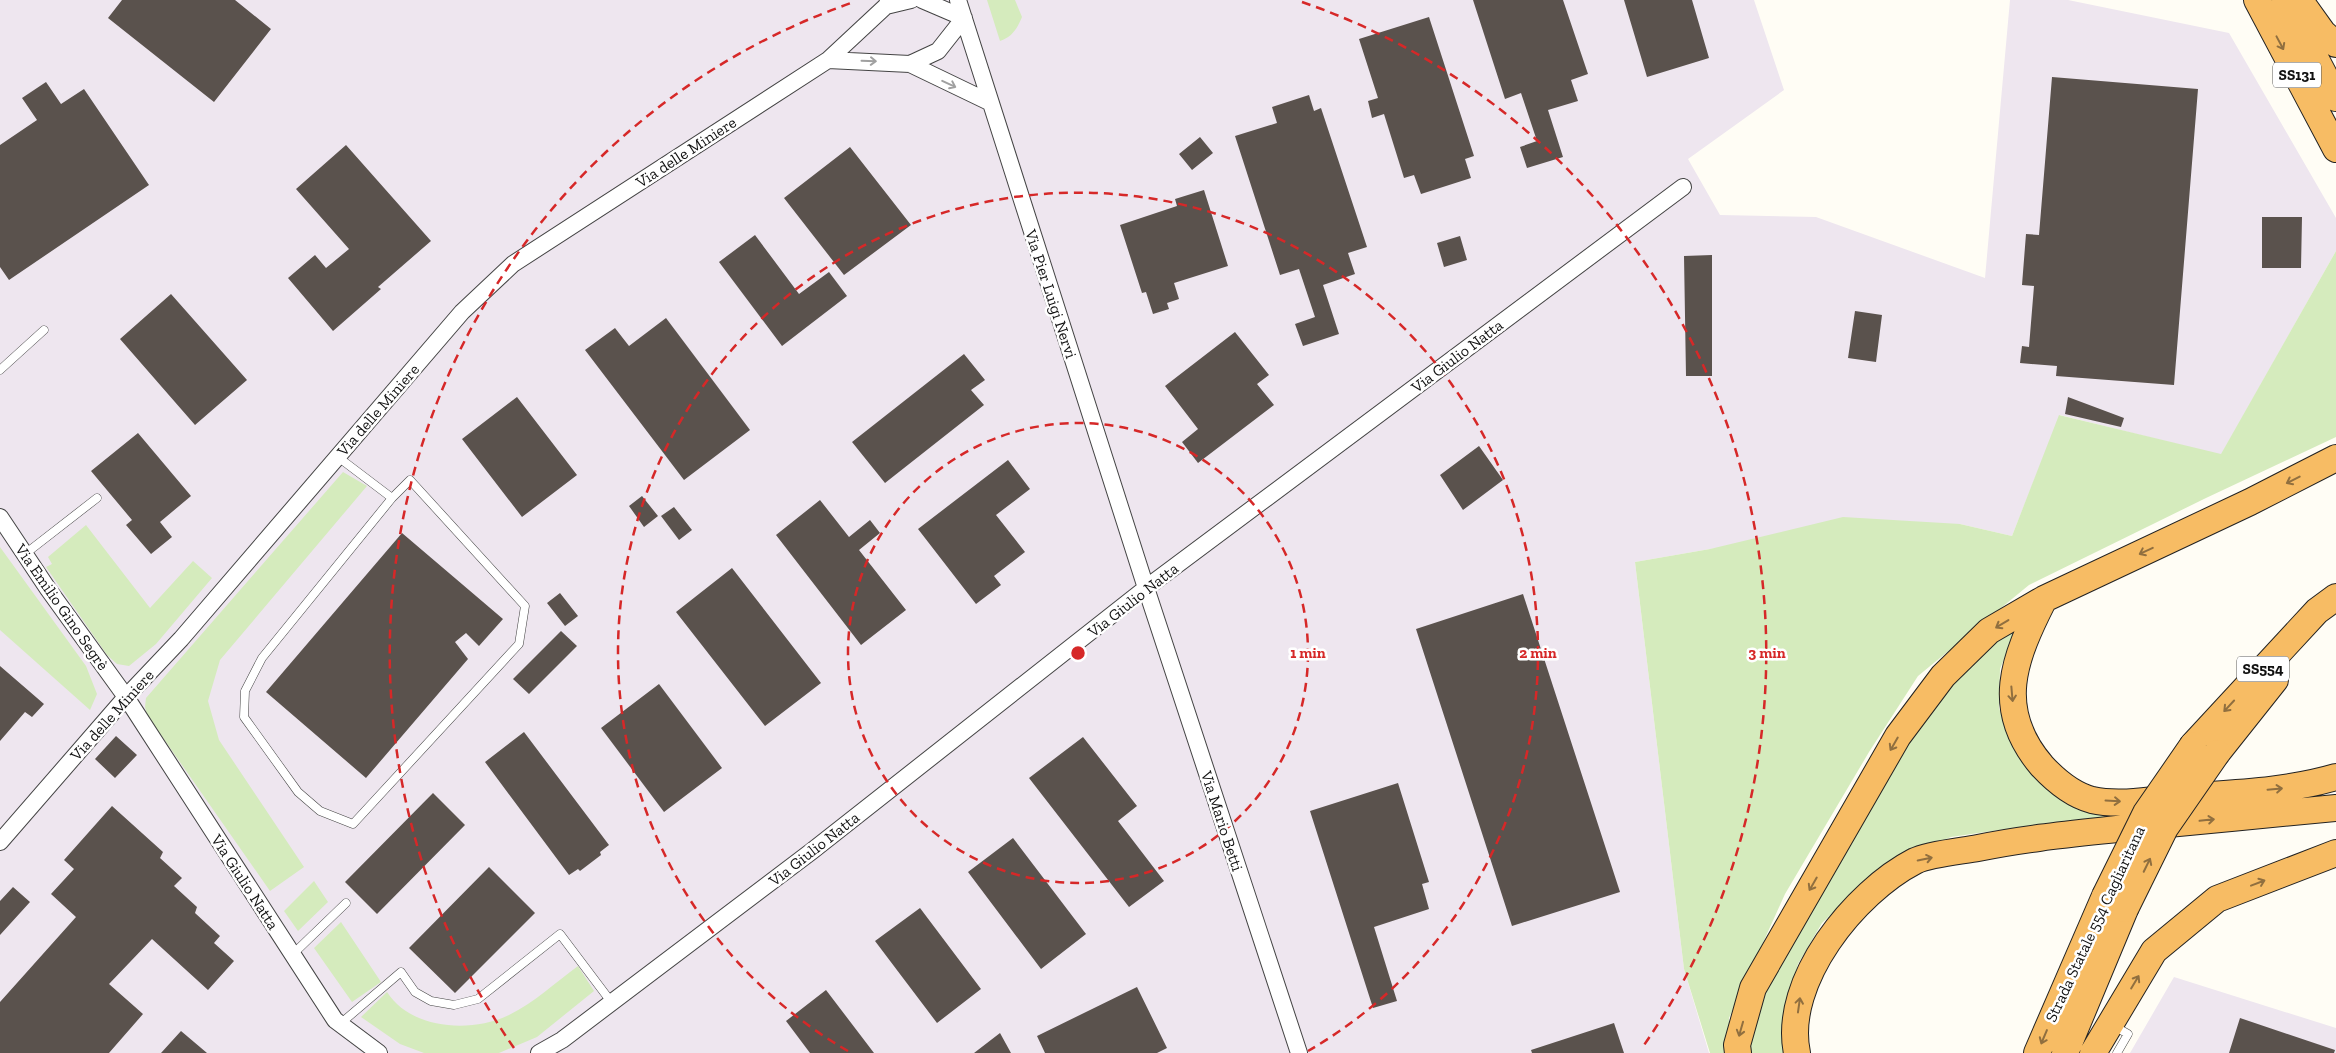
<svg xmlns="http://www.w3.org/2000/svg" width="2336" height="1053" font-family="'Zilla Slab',serif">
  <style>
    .industrial { fill: #eee6ef }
    .green { fill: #d5ebbd }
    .building { fill: #5a524d }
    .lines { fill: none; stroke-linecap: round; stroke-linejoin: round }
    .service-casing { stroke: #444; stroke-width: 9 }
    .minor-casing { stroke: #444; stroke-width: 18 }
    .trunk-casing { stroke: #222; stroke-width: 28 }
    .service { stroke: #fff; stroke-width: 8 }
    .minor { stroke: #fff; stroke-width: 16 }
    .trunk { stroke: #f7bc64; stroke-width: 26 }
    .trunk-bridge-casing { stroke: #222; stroke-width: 28; stroke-linecap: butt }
    .trunk-bridge { stroke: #f7bc64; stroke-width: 26 }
    .oneway { stroke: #906f3f }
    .oneway2 { stroke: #a0a0a0 }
    .ring { fill: none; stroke: #d62828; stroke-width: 2.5; stroke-dasharray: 9 6 }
    .labels { text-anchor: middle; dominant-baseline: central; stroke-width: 5; stroke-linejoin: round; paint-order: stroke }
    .shield { fill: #fff; stroke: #585858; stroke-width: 1 }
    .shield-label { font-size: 15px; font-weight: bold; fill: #111 }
    .street-label { font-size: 16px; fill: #111; stroke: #fff }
    .centre { fill: #d62828; stroke: #fff; stroke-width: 2.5 }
    .ring-label { font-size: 15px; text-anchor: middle; font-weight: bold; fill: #d62828; stroke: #fff; stroke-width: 5; stroke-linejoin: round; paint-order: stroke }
  </style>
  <rect width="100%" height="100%" fill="#fffdf5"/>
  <path class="industrial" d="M0,0H1754L1784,90L1688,159L1720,215L1816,217L1985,278L2010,0H2068L2229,33L2336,218V251L2221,455L2060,415L2012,536L1960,524L1710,549L1635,562L1684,969L1709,1053H0Z
    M2174,977L2336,1028V1053H2130Z"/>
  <path class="green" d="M987,0H1015L1022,17C1017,29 1012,37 1000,41Z
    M2336,251V437L2206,498L2029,585L1918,676L1869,752L1785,894L1729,1018V1053H1710L1684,969L1635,562L1710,549L1843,517L1960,524L2012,536L2059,415L2221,454Z
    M343,472L367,486L220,660L208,701L219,740L304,867L270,891L147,715L145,707L146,698Z
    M86,525L150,608L193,561L212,578L156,644L129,666L117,664L107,655L46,567L52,564L48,557Z
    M0,547L86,666L97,694L90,710L0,630Z
    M2018,624L2000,669L1999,708L2013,746L2127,817L2041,824L1951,837L1881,867L1822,923L1798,964L1784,1023L1786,1053H1751V1031L1764,985L1911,735L1961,669Z
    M314,881L328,902L298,931L284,911Z
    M341,922L381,982L352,1002L314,948Z
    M578,966L594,991L537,1037L499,1053H424L400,1044L361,1017L387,992C411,1030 472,1033 509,1015C534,1003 556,982 578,966Z"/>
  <path class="building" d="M122,0H235L271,29L214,102L108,18Z
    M1473,0H1563L1588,74L1571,80L1578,101L1548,110L1563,157L1527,168L1520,147L1537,141L1521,93L1505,99Z
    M1624,0H1692L1709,58L1647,77Z
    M1429,17L1474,156L1465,159L1471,178L1421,194L1414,175L1404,178L1384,114L1372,118L1368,101L1378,98L1359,39Z
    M2052,77L2198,89L2174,385L2056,376L2057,366L2020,363L2022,346L2029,347L2034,286L2022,285L2026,234L2039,235Z
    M46,82L61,104L84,89L149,185L9,280L0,267V145L37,120L22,98Z
    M1309,95L1314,111L1321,108L1367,247L1348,253L1355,274L1323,285L1339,334L1303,346L1295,324L1315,317L1299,269L1280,275L1235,136L1277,123L1272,107Z
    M1200,137L1213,153L1192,170L1179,154Z
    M346,145L431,241L378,287L381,289L333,331L288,278L315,255L326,268L349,249L296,189Z
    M850,147L911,225L844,275L784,198Z
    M1204,190L1228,266L1174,283L1179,299L1167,303L1169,309L1153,314L1146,292L1142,293L1120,225L1177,206L1175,199Z
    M2262,217H2302L2301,268H2262Z
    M755,235L799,294L829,272L847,296L782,346L719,262Z
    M1460,236L1467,260L1444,267L1437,243Z
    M1712,255V376H1686L1684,256Z
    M171,294L247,380L195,425L120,339Z
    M1855,311L1882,315L1876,362L1848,358Z
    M666,318L750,430L684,480L585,350L615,328L629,346Z
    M1235,332L1269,375L1257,384L1274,405L1198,463L1182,442L1198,429L1165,386Z
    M964,354L985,380L971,390L984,405L885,483L852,442Z
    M517,397L577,475L522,517L462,439Z
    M2068,397L2124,418L2121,427L2065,414Z
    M138,433L191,496L160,522L172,537L151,554L126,525L132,520L91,471Z
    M1479,446L1503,480L1463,510L1440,475Z
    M1008,460L1030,489L996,515L1025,552L994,576L1001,585L976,604L918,529Z
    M642,496L658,516L644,527L629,506Z
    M820,500L849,537L870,520L880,533L859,550L906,610L861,645L776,535Z
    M674,507L692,530L679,540L661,516Z
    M402,533L503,619L479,646L466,633L455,642L468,659L366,778L266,692Z
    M732,568L821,683L765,726L676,612Z
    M560,593L578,616L565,626L547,603Z
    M1523,594L1620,892L1512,926L1416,629Z
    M561,631L577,646L529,694L513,679Z
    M0,666L44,704L32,717L25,712L0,741Z
    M659,684L722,768L664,812L601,728Z
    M524,732L609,845L600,852L601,855L580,871L578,869L569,875L485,762Z
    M116,736L137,755L115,778L95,759Z
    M1083,737L1137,806L1118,821L1164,881L1129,907L1029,778Z
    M1398,783L1429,882L1422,884L1429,909L1374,927L1397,1001L1373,1008L1310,811Z
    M433,793L465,825L377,914L345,882Z
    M112,806L163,852L160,858L182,878L174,886L197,907L195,913L220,936L214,943L234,961L208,990L152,939L109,984L143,1014L109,1053H0V1002L76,917L51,894L74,869L64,860Z
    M1013,838L1086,934L1041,969L968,872Z
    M489,867L535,913L455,993L409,948Z
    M13,887L30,902L0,935V901Z
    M920,908L981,989L937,1023L875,941Z
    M1137,987L1167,1048L1157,1053H1045L1037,1036Z
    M826,990L874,1053H810L786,1021Z
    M2240,1018L2335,1050L2334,1053H2229Z
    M1614,1023L1624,1053H1532L1531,1050Z
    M181,1031L207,1053H161Z
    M1000,1033L1011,1053H974Z"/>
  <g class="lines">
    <g class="service-casing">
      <path id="service" d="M0,370L44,330
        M338,457L392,498L410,480L525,606L519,644L353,824L320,811L298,792L244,717L245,691L262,658L392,498
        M25,554L97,498
        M293,954L346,903
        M340,1024L401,972L415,992L431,1001L454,1005L478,999L560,934L612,1003
        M2114,1026L2128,1034L2117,1053"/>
    </g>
    <g class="minor-casing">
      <path id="minor" d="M922,0L964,18
        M958,0L1146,588L1299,1053
        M886,6L911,0
        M828,60L910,64L989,102
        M910,64L938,51L964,18
        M0,517L48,589L126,697L335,1020L379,1053
        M0,842L126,697L181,639L462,312L513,264L828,60L886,6L889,0
        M539,1053L562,1040L812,851L1146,588L1683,187"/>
    </g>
    <g class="trunk-casing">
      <path id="trunk" d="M2257,0L2336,149
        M2285,0L2336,98
        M2303,5L2323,33L2336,44
        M2044,599C2014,658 1993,709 2042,766C2055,780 2073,795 2092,800C2119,806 2151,800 2179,797C2231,793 2285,792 2336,777
        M2193,745L2317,611L2336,597
        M2217,753L2275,680
        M1738,1053L1737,1045L1753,988L1898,736L1943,676L1989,631L2044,599L2250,502L2336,458
        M1797,1053C1782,981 1855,892 1915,861C1929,854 1962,851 1978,848C2031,837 2083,833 2136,827C2203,821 2269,814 2336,808
        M2037,1053L2105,896
        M2065,1053L2125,909
        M2093,1053L2154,951L2217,899L2336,853"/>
    </g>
    <use href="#service" class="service"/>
    <use href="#minor" class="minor"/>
    <use href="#trunk" class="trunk"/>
    <g class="trunk-bridge-casing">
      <path id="trunk-bridge" d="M2105,896L2146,813L2193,745
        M2125,909L2165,828L2217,753"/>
    </g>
    <use href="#trunk-bridge" class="trunk-bridge"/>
  </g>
  <defs><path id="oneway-shaft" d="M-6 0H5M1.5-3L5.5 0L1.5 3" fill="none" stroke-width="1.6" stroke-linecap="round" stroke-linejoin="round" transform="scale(1.25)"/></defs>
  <g class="oneway">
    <use href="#oneway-shaft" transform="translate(2280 43) rotate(62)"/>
    <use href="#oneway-shaft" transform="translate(2293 480) rotate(153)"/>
    <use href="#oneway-shaft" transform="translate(2146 551) rotate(155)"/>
    <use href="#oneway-shaft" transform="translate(2002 624) rotate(149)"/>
    <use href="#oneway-shaft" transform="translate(2012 694) rotate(85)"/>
    <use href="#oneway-shaft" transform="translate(2229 706) rotate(133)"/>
    <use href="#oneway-shaft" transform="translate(1894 744) rotate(120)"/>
    <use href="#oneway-shaft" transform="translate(2275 789) rotate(-5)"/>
    <use href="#oneway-shaft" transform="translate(2113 801) rotate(3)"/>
    <use href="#oneway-shaft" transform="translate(2207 820) rotate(-6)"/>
    <use href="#oneway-shaft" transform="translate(1925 859) rotate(-12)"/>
    <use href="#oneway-shaft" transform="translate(2147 865) rotate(-64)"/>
    <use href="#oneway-shaft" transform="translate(2258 883) rotate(-21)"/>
    <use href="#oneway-shaft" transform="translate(1813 884) rotate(120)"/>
    <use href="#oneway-shaft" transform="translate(2135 982) rotate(-59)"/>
    <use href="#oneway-shaft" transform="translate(1799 1005) rotate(-82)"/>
    <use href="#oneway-shaft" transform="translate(1741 1029) rotate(106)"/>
    <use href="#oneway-shaft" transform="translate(2044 1037) rotate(113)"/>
  </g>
  <g class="oneway2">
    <use href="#oneway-shaft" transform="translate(869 61) rotate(2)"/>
    <use href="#oneway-shaft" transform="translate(949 84) rotate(25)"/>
  </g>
  <g class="ring">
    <circle cx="1078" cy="653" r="230"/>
    <path d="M848 1051A460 460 0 1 1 1308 1051"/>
    <path d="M514 1048A689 689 0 0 1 854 2M1302 2A689 689 0 0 1 1642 1048"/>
  </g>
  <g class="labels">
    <g class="shield">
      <rect x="2273" y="62.5" width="48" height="25" rx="4"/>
      <rect x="2237" y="656.5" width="52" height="25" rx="4"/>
    </g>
    <g class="shield-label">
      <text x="2297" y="75">SS131</text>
      <text x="2263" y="669">SS554</text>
    </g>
    <g class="street-label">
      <text transform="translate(686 152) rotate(-33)">Via delle Miniere</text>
      <text transform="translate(1051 294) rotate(72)">Via Pier Luigi Nervi</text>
      <text transform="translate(1457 356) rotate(-37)">Via Giulio Natta</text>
      <text transform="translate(378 410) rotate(-49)">Via delle Miniere</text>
      <text transform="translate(1133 600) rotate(-38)">Via Giulio Natta</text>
      <text transform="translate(62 607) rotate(55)">Via Emilio Gino Segrè</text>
      <text transform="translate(112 715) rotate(-48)">Via delle Miniere</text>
      <text transform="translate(1222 821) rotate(72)">Via Mario Betti</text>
      <text transform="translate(814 849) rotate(-38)">Via Giulio Natta</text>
      <text transform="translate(245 882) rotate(57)">Via Giulio Natta</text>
      <text transform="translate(2095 924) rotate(-65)">Strada Statale 554 Cagliaritana</text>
    </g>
  </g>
  <circle cx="1078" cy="653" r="8" class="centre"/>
  <g class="ring-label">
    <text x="1308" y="658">1 min</text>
    <text x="1538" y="658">2 min</text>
    <text x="1767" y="658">3 min</text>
  </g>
</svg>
